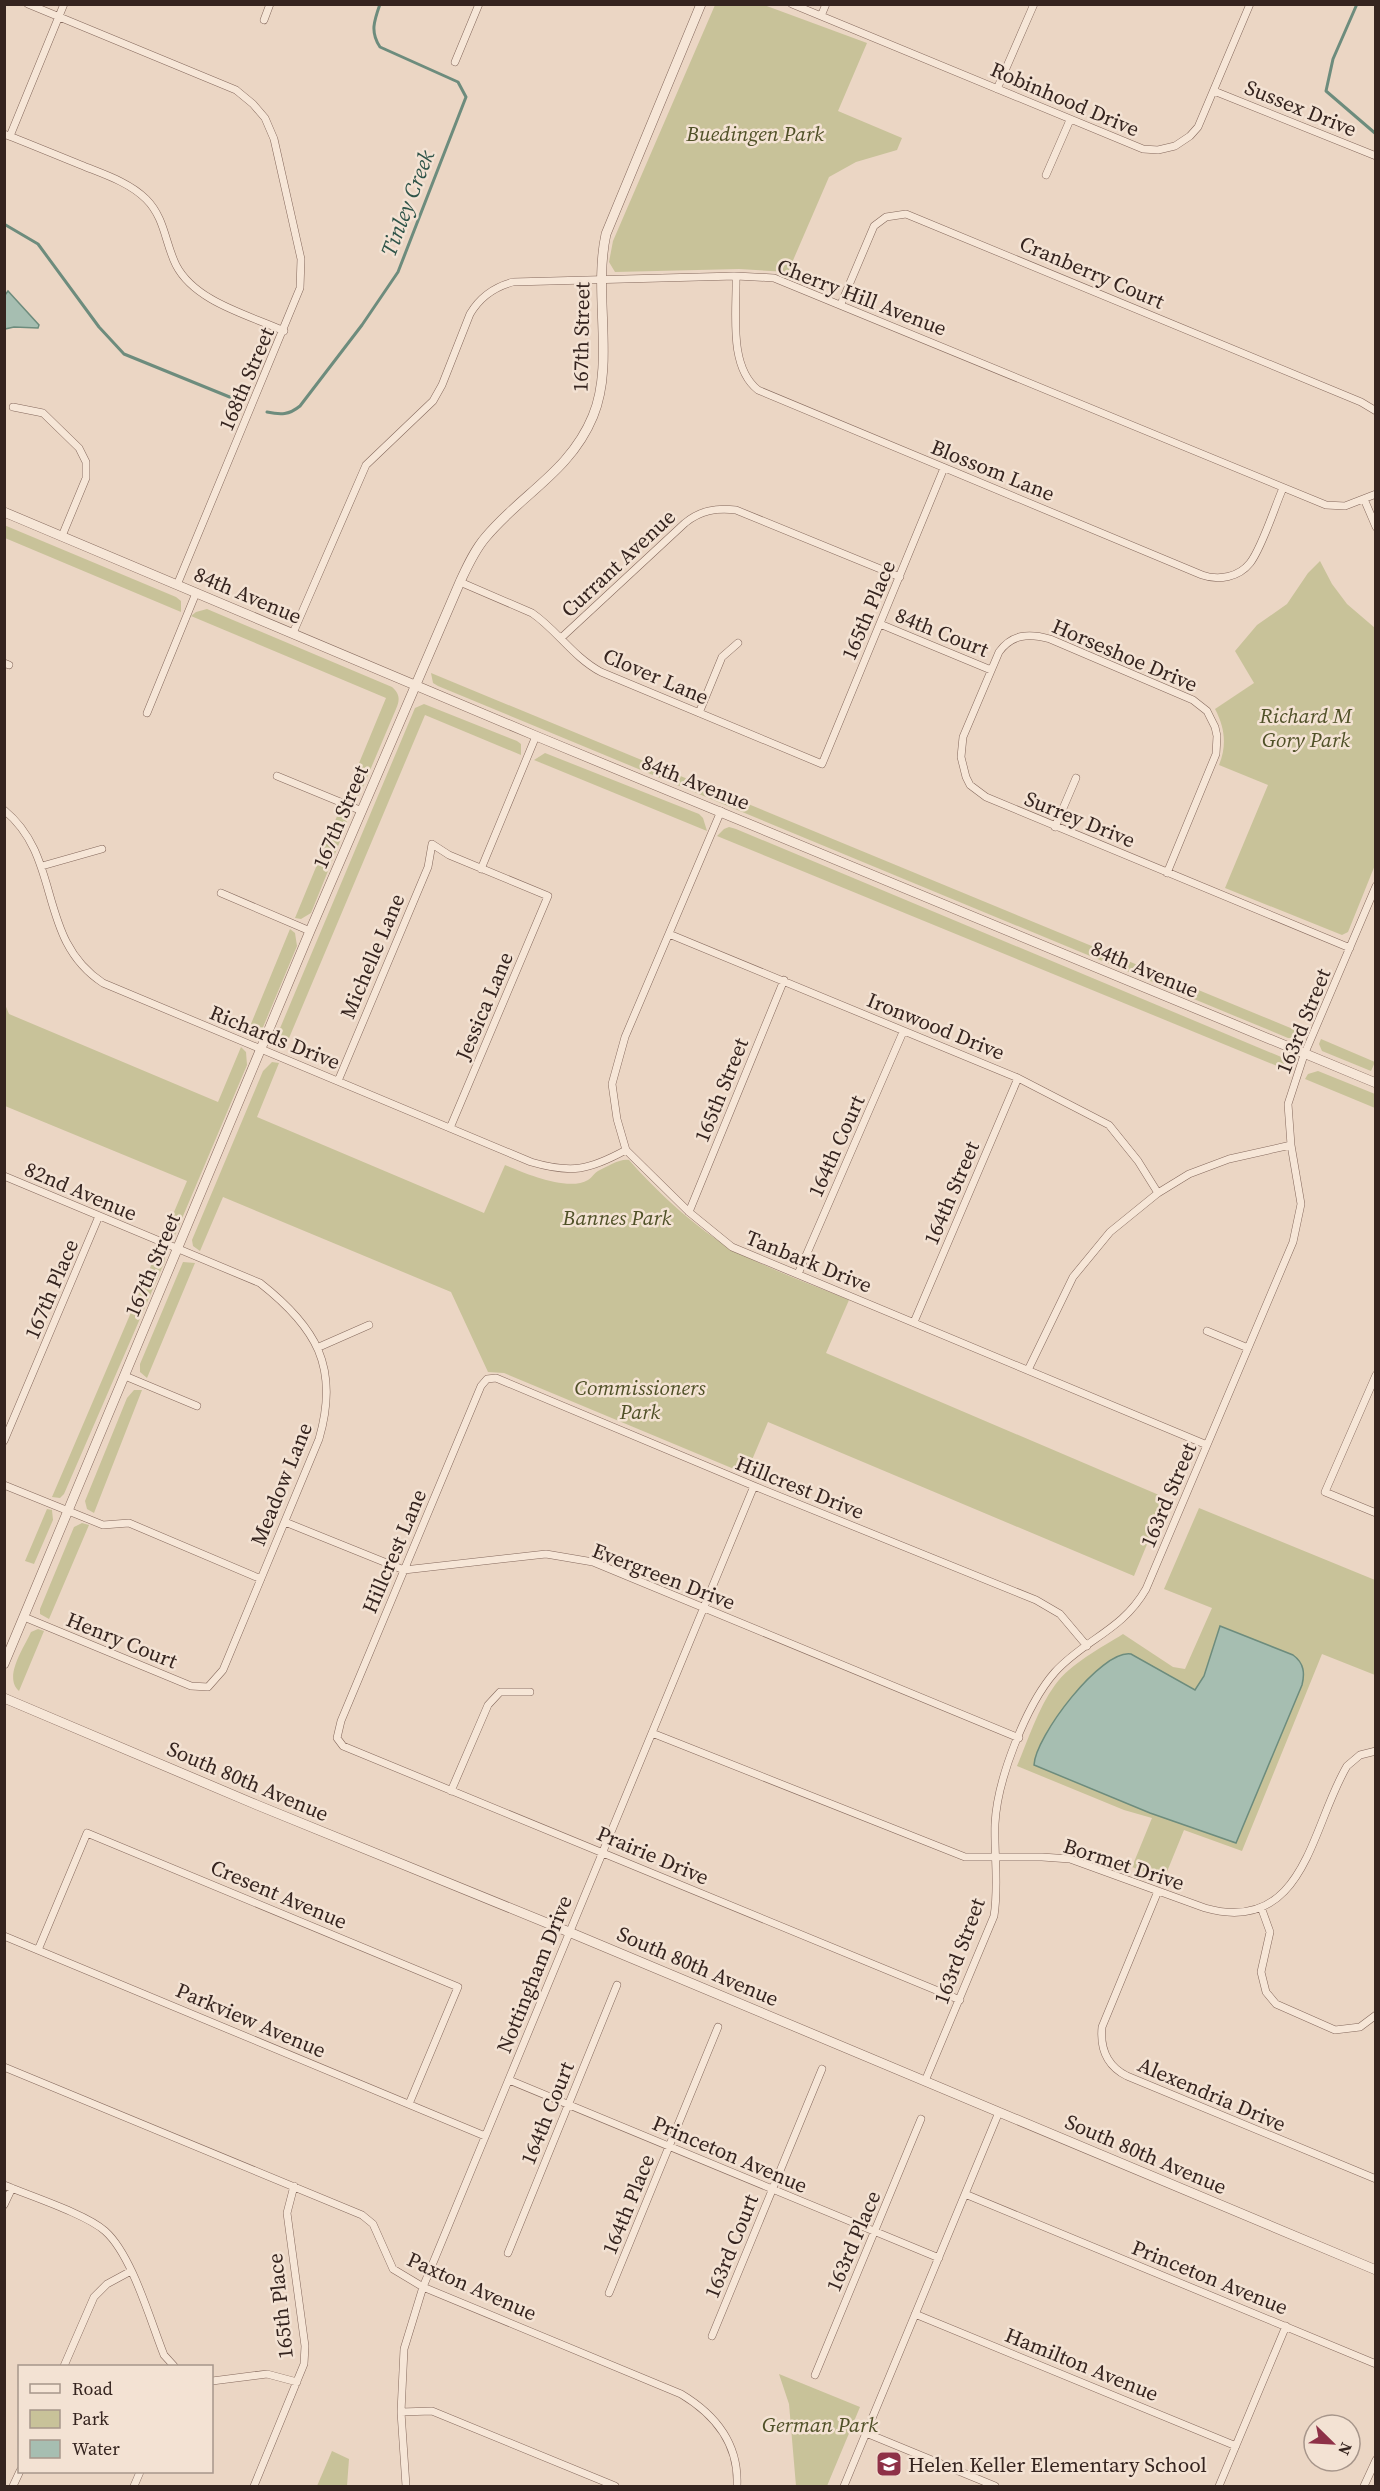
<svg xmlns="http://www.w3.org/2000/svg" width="1380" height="2491" font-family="'Source Serif 4',serif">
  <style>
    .green { fill: #c8c299 }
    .water { fill: #a6beb1; stroke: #6d8c7d; stroke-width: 1.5 }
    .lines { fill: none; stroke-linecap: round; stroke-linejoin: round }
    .stream { stroke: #6d8c7d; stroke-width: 3 }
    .minor-casing { stroke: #84685c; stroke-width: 8 }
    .tertiary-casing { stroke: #84685c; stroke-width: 10 }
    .minor { stroke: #f6e6d7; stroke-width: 7 }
    .tertiary { stroke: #f6e6d7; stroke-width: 9 }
    .labels { text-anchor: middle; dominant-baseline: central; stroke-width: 5; stroke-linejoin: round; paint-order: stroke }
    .street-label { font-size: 21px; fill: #35241f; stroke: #f3e2d3 }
    .park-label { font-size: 21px; font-style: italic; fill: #4f5027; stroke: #f3e2d3 }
    .poi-label { font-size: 21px; fill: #35241f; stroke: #f3e2d3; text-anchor: start }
    .water-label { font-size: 22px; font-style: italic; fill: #2f5449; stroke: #f3e2d3 }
  </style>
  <rect width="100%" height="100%" fill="#ebd6c4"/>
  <path class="green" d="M715,5H764L867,43L838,111L902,138L897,150L856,162L829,177L788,272L739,269L615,272L609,262L613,241Z
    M4,525L176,597L181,601V612L5,538Z
    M1320,561L1332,584L1347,604L1375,628V865L1348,932L1342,935L1225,888L1268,785L1219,765C1227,745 1225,728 1215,709L1254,683L1235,651L1257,625L1287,604L1308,573Z
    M207,609L392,687C400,694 400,700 396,709L360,794L355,798L345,797L386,698L191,616L196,612Z
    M431,673L1305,1034L1300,1038H1288L438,686L433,683Z
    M424,704L517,741L521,744V755L425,715L284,1050L277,1043L278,1033L415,708Z
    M545,753L699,814L703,818L707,831L534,760Z
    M340,809L345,813L347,824L311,913L301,919L295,918Z
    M729,827L736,829L1286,1059L1282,1068L717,836L724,829Z
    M290,929L295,933L297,946L261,1032L256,1037L246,1036Z
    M4,1002L9,1014L218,1102L241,1047L246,1052L247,1065L175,1235L171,1237L164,1236L187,1181L5,1106Z
    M1321,1039L1375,1062L1371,1071L1322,1051L1319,1044Z
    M272,1062L279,1063L257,1117L484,1213L505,1165C524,1173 568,1192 588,1180C592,1178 594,1173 598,1171C606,1167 621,1158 629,1160C655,1190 699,1231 734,1250C770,1270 811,1284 849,1300L826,1353L1166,1498L1134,1576L768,1422L746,1474L504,1373L488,1372L451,1292L223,1197L200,1251L193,1246L192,1240L263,1071Z
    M1318,1071L1375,1094V1108L1305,1079L1308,1074Z
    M156,1254L165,1255V1261L64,1494L60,1498L52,1497Z
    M183,1262L195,1263L147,1378L140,1372V1364Z
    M134,1390H142L94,1513L87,1509L85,1501L127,1398Z
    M1199,1508L1375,1580V1675L1322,1654L1242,1851L1184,1830L1164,1879L1132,1867L1152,1818L1124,1810L1017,1766C1028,1740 1038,1708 1055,1685C1071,1663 1101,1648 1123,1634L1173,1667L1185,1669L1212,1608L1164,1589Z
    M47,1509L52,1510L53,1520L34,1564L25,1561Z
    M82,1523L89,1525L49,1619L40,1614V1609L74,1527Z
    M38,1629L44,1631L19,1691C3,1677 24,1648 31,1632Z
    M779,2374L860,2407L827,2486H796L789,2404Z
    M332,2451L349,2459L347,2486H317Z"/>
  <path class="water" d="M8,291L39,325L38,328L14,327L5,329V295Z
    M1220,1626L1293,1655C1304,1663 1305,1673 1302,1685L1236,1843L1150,1813L1034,1765C1035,1737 1101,1649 1131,1654L1195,1690L1204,1676Z"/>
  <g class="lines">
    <path class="stream" d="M1357,4L1333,59L1326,91L1376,134
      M4,224L38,244L99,327L124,354L237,400
      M267,412C281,415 289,415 300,406L362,325L398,272L466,97L458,82L380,47C370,32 374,21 380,4"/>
    <g class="minor-casing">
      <path id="minor" d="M28,4L236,90L253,104L265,118L274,139L301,259L300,288L177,585
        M792,4L1143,149L1158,150L1175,146L1190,136L1198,127L1250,4
        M821,16L826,4
        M264,20L270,4
        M455,62L479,4
        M997,89L1034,4
        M1214,91L1376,156
        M4,134C30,144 56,155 81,165C103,174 129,182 146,199C165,218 165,243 176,265C195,302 249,315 284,331
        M10,136L64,4
        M1046,175L1070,120
        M736,276C737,312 728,366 758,390L1202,575C1219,581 1239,577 1250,563C1262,548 1275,506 1283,488
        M841,304L874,226L886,217L906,214L1361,402L1376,411
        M13,407L43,413L79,448L86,462V478L62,536
        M1364,499L1376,527
        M460,582L532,613C557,630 573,657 601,672L822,764L944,468
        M880,624L991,670
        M293,633L366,465L433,401L442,385L470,314C480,297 494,287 513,282L736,276L774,278L1326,505L1345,506L1376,494
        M561,638L685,523C701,510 716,508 736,510L900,577
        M4,663L9,665
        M147,713L196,593
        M699,713L722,657L738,643
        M277,776L362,811
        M4,810C63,858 36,939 103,983L531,1162C572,1174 589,1170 626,1150
        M721,811L625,1037L612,1084L617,1119L626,1150L689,1212L732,1247L1207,1445
        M1055,827L1076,778
        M42,866L102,849
        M481,869L536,736
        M1167,873L1216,754L1217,736L1215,727L1207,711L1193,700L1050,639C1029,633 1012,634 999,652L963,737L961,757L966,777L970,785L986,797L1350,948
        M221,893L310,931
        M669,934L1018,1078L1109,1125L1138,1161L1158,1193
        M338,1081L428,867L432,844L449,855L548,896L450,1128
        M4,1176L260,1283C316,1327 340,1367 319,1439L223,1670L208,1687L191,1686L24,1617
        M689,1212L784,980
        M798,1274L903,1032
        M914,1322L1018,1078
        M1207,1331L1248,1348
        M319,1347L369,1325
        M1028,1370L1073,1277L1110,1232L1158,1193L1189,1174L1229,1159L1291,1145
        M1376,1375L1325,1492L1376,1513
        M125,1376L197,1406
        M4,1441L99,1216
        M4,1485L103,1525L129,1523L261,1579
        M285,1522L404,1570L546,1554L593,1562L1019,1738
        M652,1733L965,1857H1042L1070,1859L1205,1908C1305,1936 1311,1826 1347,1766L1360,1755L1376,1751
        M451,1791L488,1705L500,1692H530
        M1158,1891L1102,2027C1100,2048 1107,2066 1127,2076L1376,2179
        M1261,1907L1270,1932L1261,1972L1266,1992L1276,2004L1335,2030L1360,2027L1376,2015
        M4,1936L485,2136
        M38,1950L87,1833L458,1987L409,2104
        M960,2000L343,1746L337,1738L341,1721L481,1386L487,1379L496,1378L754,1486L1036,1600L1060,1614L1087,1646
        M4,2067L362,2215L373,2224L393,2269L423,2287L681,2394C716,2415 739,2445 737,2486
        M509,2080L939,2258
        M925,2081L994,1916C999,1885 994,1855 995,1824C997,1780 1026,1705 1055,1672C1085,1639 1122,1631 1146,1589L1293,1242L1301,1204L1291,1145L1288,1104L1304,1055L1376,886
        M4,2185C30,2196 86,2214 105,2231C132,2255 150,2320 164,2355L174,2366
        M965,2194L1376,2364
        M4,2205L12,2188
        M508,2253L617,1985
        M609,2293L718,2027
        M915,2314L1236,2446
        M712,2336L822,2069
        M64,2366L94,2297L107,2284L131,2271
        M815,2375L921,2119
        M212,2381L267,2374L297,2382
        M401,2412L432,2411L615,2486
        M866,2433L995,2486
        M13,2486L20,2471
        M134,2486L140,2472
        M254,2486L304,2364L305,2346L287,2213L294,2186
        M406,2486L401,2412L404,2349L423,2287L754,1486
        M844,2486L999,2112
        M1219,2486L1286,2326
        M1364,2486L1376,2460"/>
    </g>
    <g class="tertiary-casing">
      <path id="tertiary" d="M4,512L536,736L1376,1083
        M4,1664L310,931L460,582C467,567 474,551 485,538C521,494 570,472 593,416C615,363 593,293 606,234L701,4
        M4,1698L257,1805L569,1932L1376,2270"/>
    </g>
    <use href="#minor" class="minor"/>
    <use href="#tertiary" class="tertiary"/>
  </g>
  <defs>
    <g id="school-square" transform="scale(1.35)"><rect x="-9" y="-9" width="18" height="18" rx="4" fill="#8e3147" stroke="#f3e2d3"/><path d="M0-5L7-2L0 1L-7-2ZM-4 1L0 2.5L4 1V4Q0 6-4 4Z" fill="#fff"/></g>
  </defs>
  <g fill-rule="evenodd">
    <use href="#school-square" x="889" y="2464"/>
  </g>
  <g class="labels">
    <g class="street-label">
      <text transform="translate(1065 99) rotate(23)">Robinhood Drive</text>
      <text transform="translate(1301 108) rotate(22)">Sussex Drive</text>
      <text transform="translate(1092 272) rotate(23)">Cranberry Court</text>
      <text transform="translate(862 297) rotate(21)">Cherry Hill Avenue</text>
      <text transform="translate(581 337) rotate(-89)">167th Street</text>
      <text transform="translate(246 379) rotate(-67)">168th Street</text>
      <text transform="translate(993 470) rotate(22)">Blossom Lane</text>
      <text transform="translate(618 563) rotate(-43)">Currant Avenue</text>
      <text transform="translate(248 595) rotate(23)">84th Avenue</text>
      <text transform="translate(868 610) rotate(-67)">165th Place</text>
      <text transform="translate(942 632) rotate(22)">84th Court</text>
      <text transform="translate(1125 655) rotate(23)">Horseshoe Drive</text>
      <text transform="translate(656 676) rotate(23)">Clover Lane</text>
      <text transform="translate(696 782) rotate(22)">84th Avenue</text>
      <text transform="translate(340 817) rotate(-67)">167th Street</text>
      <text transform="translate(1080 819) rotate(22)">Surrey Drive</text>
      <text transform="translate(372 956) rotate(-67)">Michelle Lane</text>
      <text transform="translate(1145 969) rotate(23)">84th Avenue</text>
      <text transform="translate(484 1006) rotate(-67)">Jessica Lane</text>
      <text transform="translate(1303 1021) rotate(-68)">163rd Street</text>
      <text transform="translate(936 1026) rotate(22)">Ironwood Drive</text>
      <text transform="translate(275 1037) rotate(22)">Richards Drive</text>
      <text transform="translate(721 1090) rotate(-68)">165th Street</text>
      <text transform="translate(836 1146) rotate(-66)">164th Court</text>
      <text transform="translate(81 1191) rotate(23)">82nd Avenue</text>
      <text transform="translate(951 1193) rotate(-67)">164th Street</text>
      <text transform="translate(809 1261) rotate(22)">Tanbark Drive</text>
      <text transform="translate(152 1265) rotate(-67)">167th Street</text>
      <text transform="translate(51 1289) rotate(-67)">167th Place</text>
      <text transform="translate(281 1484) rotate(-68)">Meadow Lane</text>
      <text transform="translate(800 1487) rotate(22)">Hillcrest Drive</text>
      <text transform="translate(1168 1495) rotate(-67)">163rd Street</text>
      <text transform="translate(394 1551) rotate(-67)">Hillcrest Lane</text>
      <text transform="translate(664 1576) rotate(21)">Evergreen Drive</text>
      <text transform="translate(122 1640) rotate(22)">Henry Court</text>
      <text transform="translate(248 1781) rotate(23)">South 80th Avenue</text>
      <text transform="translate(653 1855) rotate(23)">Prairie Drive</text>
      <text transform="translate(1124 1864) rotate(18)">Bormet Drive</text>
      <text transform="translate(279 1894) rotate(23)">Cresent Avenue</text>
      <text transform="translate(959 1951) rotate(-70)">163rd Street</text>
      <text transform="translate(698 1966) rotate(23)">South 80th Avenue</text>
      <text transform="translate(534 1974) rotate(-68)">Nottingham Drive</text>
      <text transform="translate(251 2020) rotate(23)">Parkview Avenue</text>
      <text transform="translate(1212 2094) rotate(23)">Alexendria Drive</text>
      <text transform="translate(547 2113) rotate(-68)">164th Court</text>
      <text transform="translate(730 2154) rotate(23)">Princeton Avenue</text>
      <text transform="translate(1146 2154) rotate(23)">South 80th Avenue</text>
      <text transform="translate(628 2204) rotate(-68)">164th Place</text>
      <text transform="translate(853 2241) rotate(-67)">163rd Place</text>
      <text transform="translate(731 2246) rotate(-68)">163rd Court</text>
      <text transform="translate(1210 2277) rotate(22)">Princeton Avenue</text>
      <text transform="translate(472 2286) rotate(24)">Paxton Avenue</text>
      <text transform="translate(280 2306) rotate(-96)">165th Place</text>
      <text transform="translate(1082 2364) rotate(22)">Hamilton Avenue</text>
    </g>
    <g class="park-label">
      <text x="755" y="133">Buedingen Park</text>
      <text x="1306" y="715">Richard M<tspan x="1306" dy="24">Gory Park</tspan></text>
      <text x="617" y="1217">Bannes Park</text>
      <text x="640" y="1387">Commissioners<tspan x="640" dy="24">Park</tspan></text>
      <text x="820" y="2424">German Park</text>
    </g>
    <g class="poi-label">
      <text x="908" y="2464">Helen Keller Elementary School</text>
    </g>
    <g class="water-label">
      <text transform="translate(407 203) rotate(-69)">Tinley Creek</text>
    </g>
  </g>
  <rect width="1380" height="2491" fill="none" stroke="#35241f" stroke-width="12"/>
  <rect x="18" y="2365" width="195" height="108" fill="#f3e2d3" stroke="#a7968b" stroke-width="1.5"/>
  <rect x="30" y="2384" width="30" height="9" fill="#f6e6d7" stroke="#a7968b" stroke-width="1.5"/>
  <text x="72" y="2395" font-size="18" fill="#35241f">Road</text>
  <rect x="30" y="2410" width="30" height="18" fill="#c8c299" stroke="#a7968b" stroke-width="1.5"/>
  <text x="72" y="2425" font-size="18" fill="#35241f">Park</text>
  <rect x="30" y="2440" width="30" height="18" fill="#a6beb1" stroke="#a7968b" stroke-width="1.5"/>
  <text x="72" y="2455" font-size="18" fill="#35241f">Water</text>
  <g transform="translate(1332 2443) rotate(114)"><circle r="28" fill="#f3e2d3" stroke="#a7968b" stroke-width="1.5"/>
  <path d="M0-4.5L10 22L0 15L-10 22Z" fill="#8e3147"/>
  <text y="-9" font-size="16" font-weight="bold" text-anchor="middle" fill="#35241f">N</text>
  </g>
</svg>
